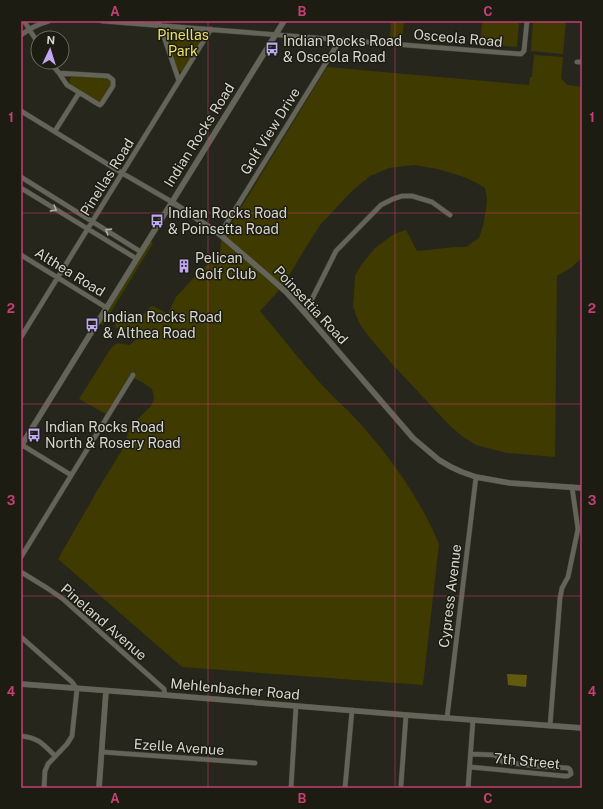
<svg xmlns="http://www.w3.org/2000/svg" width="603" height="809" font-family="'Public Sans',sans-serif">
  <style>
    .green { fill: #3e3a00 }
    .water { fill: #615b10 }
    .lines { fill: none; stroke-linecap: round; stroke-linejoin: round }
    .minor-casing { stroke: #43433b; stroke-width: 5.5 }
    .tertiary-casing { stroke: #43433b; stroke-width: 6 }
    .minor { stroke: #646459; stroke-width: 4.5 }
    .tertiary { stroke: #646459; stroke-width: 5.5 }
    .oneway { stroke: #afafa7 }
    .grid { fill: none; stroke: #c63e73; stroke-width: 1; stroke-opacity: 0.55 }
    .labels { text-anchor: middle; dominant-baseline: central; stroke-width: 3; stroke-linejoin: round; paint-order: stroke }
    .park-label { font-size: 14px; fill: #ece268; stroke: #1d1c13 }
    .street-label { font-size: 14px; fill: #d7d7d1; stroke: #1d1c13 }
    .poi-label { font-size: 14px; fill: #d7d7d1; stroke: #1d1c13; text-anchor: start }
    .neatline { fill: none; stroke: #c63e73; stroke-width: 1.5 }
    .grid-label { font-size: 13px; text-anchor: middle; font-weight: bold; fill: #c63e73 }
  </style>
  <rect width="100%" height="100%" fill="#26261c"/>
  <path class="green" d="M391,21H404L402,42L390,41Z
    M482,21H519L517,47L480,44Z
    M533,21L566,22L563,54L531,51Z
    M166,28L204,30L205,32V34L182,72L178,71L164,31V29Z
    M534,55L563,57L561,79L563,80L567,85L582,87V258L572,267L557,276L555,457L507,453L476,445L462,436L450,426L393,365L370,338L359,323L353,307L355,276L361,265L375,248L394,234L406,230L417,251L455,247H466L479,238L483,226L486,209L487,199L485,188L475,182L464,177L438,169L414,165L389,168L370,176L352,191L321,224L303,252L283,286L260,311C282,337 303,365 327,390C336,400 346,408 355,418C388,453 421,500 439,544L423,685L182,667L58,559L97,491L122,450L131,426L151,406L154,398L152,389L142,382L129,376L106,414L79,399L111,348L117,343L130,345L136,339L128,329C123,330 119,329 115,327C115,318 120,314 127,311L135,314L143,315L150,307L153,306L168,314L176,297L200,271L220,253L221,240L327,67L529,85L530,77H532Z
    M72,76L108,78L111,80L112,84L101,101L97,102L72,87L70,84L69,80Z
    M150,241L153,243L103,325L100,323Z"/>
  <path class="water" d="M507,674L527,675L526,687L508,685Z"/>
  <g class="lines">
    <g class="minor-casing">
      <path id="minor" d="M24,21L38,43
        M102,21L521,54L524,51L527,21
        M157,21L160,25L179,81
        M21,35C29,29 38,24 49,21
        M50,62L59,73L67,85L98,104L100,105L102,103L113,86V80L108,76L59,73
        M577,62H582
        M21,111L122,173L172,202
        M55,131L79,93
        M21,177L141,252
        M21,188L137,259
        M220,234L340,40
        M21,255L107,308
        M305,313L336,251L381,205L393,199L402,196H412L432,202L450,215
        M21,337L211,29
        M21,443L22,445L71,475
        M21,557L133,375
        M21,572L47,588L63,599L164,689L165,695
        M21,637L72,682L77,689L72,736L67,744L48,764L45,771L44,788
        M447,718L476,477
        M550,726L560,598L562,588L568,577L578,529L572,487
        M21,736C39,738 43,744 55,756
        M102,752L255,763
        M470,767L564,776H568L571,774C571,771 570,769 568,768L536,766L503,762L495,755L471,754
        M401,785L406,715
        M291,788L296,706
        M345,788L352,710
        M468,788L473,720"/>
    </g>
    <g class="tertiary-casing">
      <path id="tertiary" d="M172,202L218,233L267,275L286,292L305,313L413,438L439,460L451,467L462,472L476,477L510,483L582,488
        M21,446L284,21
        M21,684L165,695L406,715L582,728
        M99,788L106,691"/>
    </g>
    <use href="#minor" class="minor"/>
    <use href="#tertiary" class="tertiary"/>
  </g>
  <defs><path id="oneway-chevron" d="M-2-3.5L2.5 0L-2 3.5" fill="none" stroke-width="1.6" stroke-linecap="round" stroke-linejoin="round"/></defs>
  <g class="oneway">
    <use href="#oneway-chevron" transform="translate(54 209) rotate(32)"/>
    <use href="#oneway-chevron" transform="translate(108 231) rotate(-148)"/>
  </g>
  <path class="grid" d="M208,21V788M395,21V788M21,213H582M21,404H582M21,596H582"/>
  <defs>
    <g id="bus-bare" transform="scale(1.08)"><path d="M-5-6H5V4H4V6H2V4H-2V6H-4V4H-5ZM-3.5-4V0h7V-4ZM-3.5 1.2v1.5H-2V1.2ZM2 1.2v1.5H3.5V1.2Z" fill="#c0a8f3" stroke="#1d1c13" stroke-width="2.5" paint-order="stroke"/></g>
    <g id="building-bare" transform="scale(1.08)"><path d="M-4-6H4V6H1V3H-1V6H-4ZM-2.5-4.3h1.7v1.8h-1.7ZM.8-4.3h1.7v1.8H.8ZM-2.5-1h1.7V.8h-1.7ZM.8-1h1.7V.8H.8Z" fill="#c0a8f3" stroke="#1d1c13" stroke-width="2.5" paint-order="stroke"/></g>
  </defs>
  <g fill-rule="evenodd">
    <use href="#bus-bare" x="272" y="49"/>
    <use href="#bus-bare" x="157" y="221"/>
    <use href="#building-bare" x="184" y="266"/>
    <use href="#bus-bare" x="92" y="325"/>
    <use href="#bus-bare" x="34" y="435"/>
  </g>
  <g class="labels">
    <g class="park-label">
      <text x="183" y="35">Pinellas<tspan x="183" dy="16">Park</tspan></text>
    </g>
    <g class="street-label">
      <text transform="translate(458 38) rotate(5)">Osceola Road</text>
      <text transform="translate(270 131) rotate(-58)">Golf View Drive</text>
      <text transform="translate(199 135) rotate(-58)">Indian Rocks Road</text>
      <text transform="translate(107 177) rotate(-58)">Pinellas Road</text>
      <text transform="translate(70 272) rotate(32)">Althea Road</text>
      <text transform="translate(311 305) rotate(47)">Poinsettia Road</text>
      <text transform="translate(450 596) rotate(-83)">Cypress Avenue</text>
      <text transform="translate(104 622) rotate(41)">Pineland Avenue</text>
      <text transform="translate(235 689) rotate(5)">Mehlenbacher Road</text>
      <text transform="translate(179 747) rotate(4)">Ezelle Avenue</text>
      <text transform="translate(527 761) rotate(5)">7th Street</text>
    </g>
    <g class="poi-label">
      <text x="283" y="41">Indian Rocks Road<tspan x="283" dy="16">&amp; Osceola Road</tspan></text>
      <text x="168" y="213">Indian Rocks Road<tspan x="168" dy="16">&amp; Poinsetta Road</tspan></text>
      <text x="195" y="258">Pelican<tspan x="195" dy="16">Golf Club</tspan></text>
      <text x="103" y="317">Indian Rocks Road<tspan x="103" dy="16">&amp; Althea Road</tspan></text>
      <text x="45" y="427">Indian Rocks Road<tspan x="45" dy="16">North &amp; Rosery Road</tspan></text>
    </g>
  </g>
  <rect width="603" height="809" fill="none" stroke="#1d1c13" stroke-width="44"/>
  <g transform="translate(50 50) rotate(4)"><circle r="19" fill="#1d1c13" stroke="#67675f"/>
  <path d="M0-3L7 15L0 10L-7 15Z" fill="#c0a8f3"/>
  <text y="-6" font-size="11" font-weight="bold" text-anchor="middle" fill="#d7d7d1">N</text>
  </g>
  <rect x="22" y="22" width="559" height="765" class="neatline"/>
  <g class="grid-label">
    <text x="115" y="16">A</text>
    <text x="302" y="16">B</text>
    <text x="488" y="16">C</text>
    <text x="11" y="122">1</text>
    <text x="592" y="122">1</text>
    <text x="11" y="313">2</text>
    <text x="592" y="313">2</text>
    <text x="11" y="505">3</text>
    <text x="592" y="505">3</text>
    <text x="11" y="696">4</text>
    <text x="592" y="696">4</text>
    <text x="115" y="803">A</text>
    <text x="302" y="803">B</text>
    <text x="488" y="803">C</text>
  </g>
</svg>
